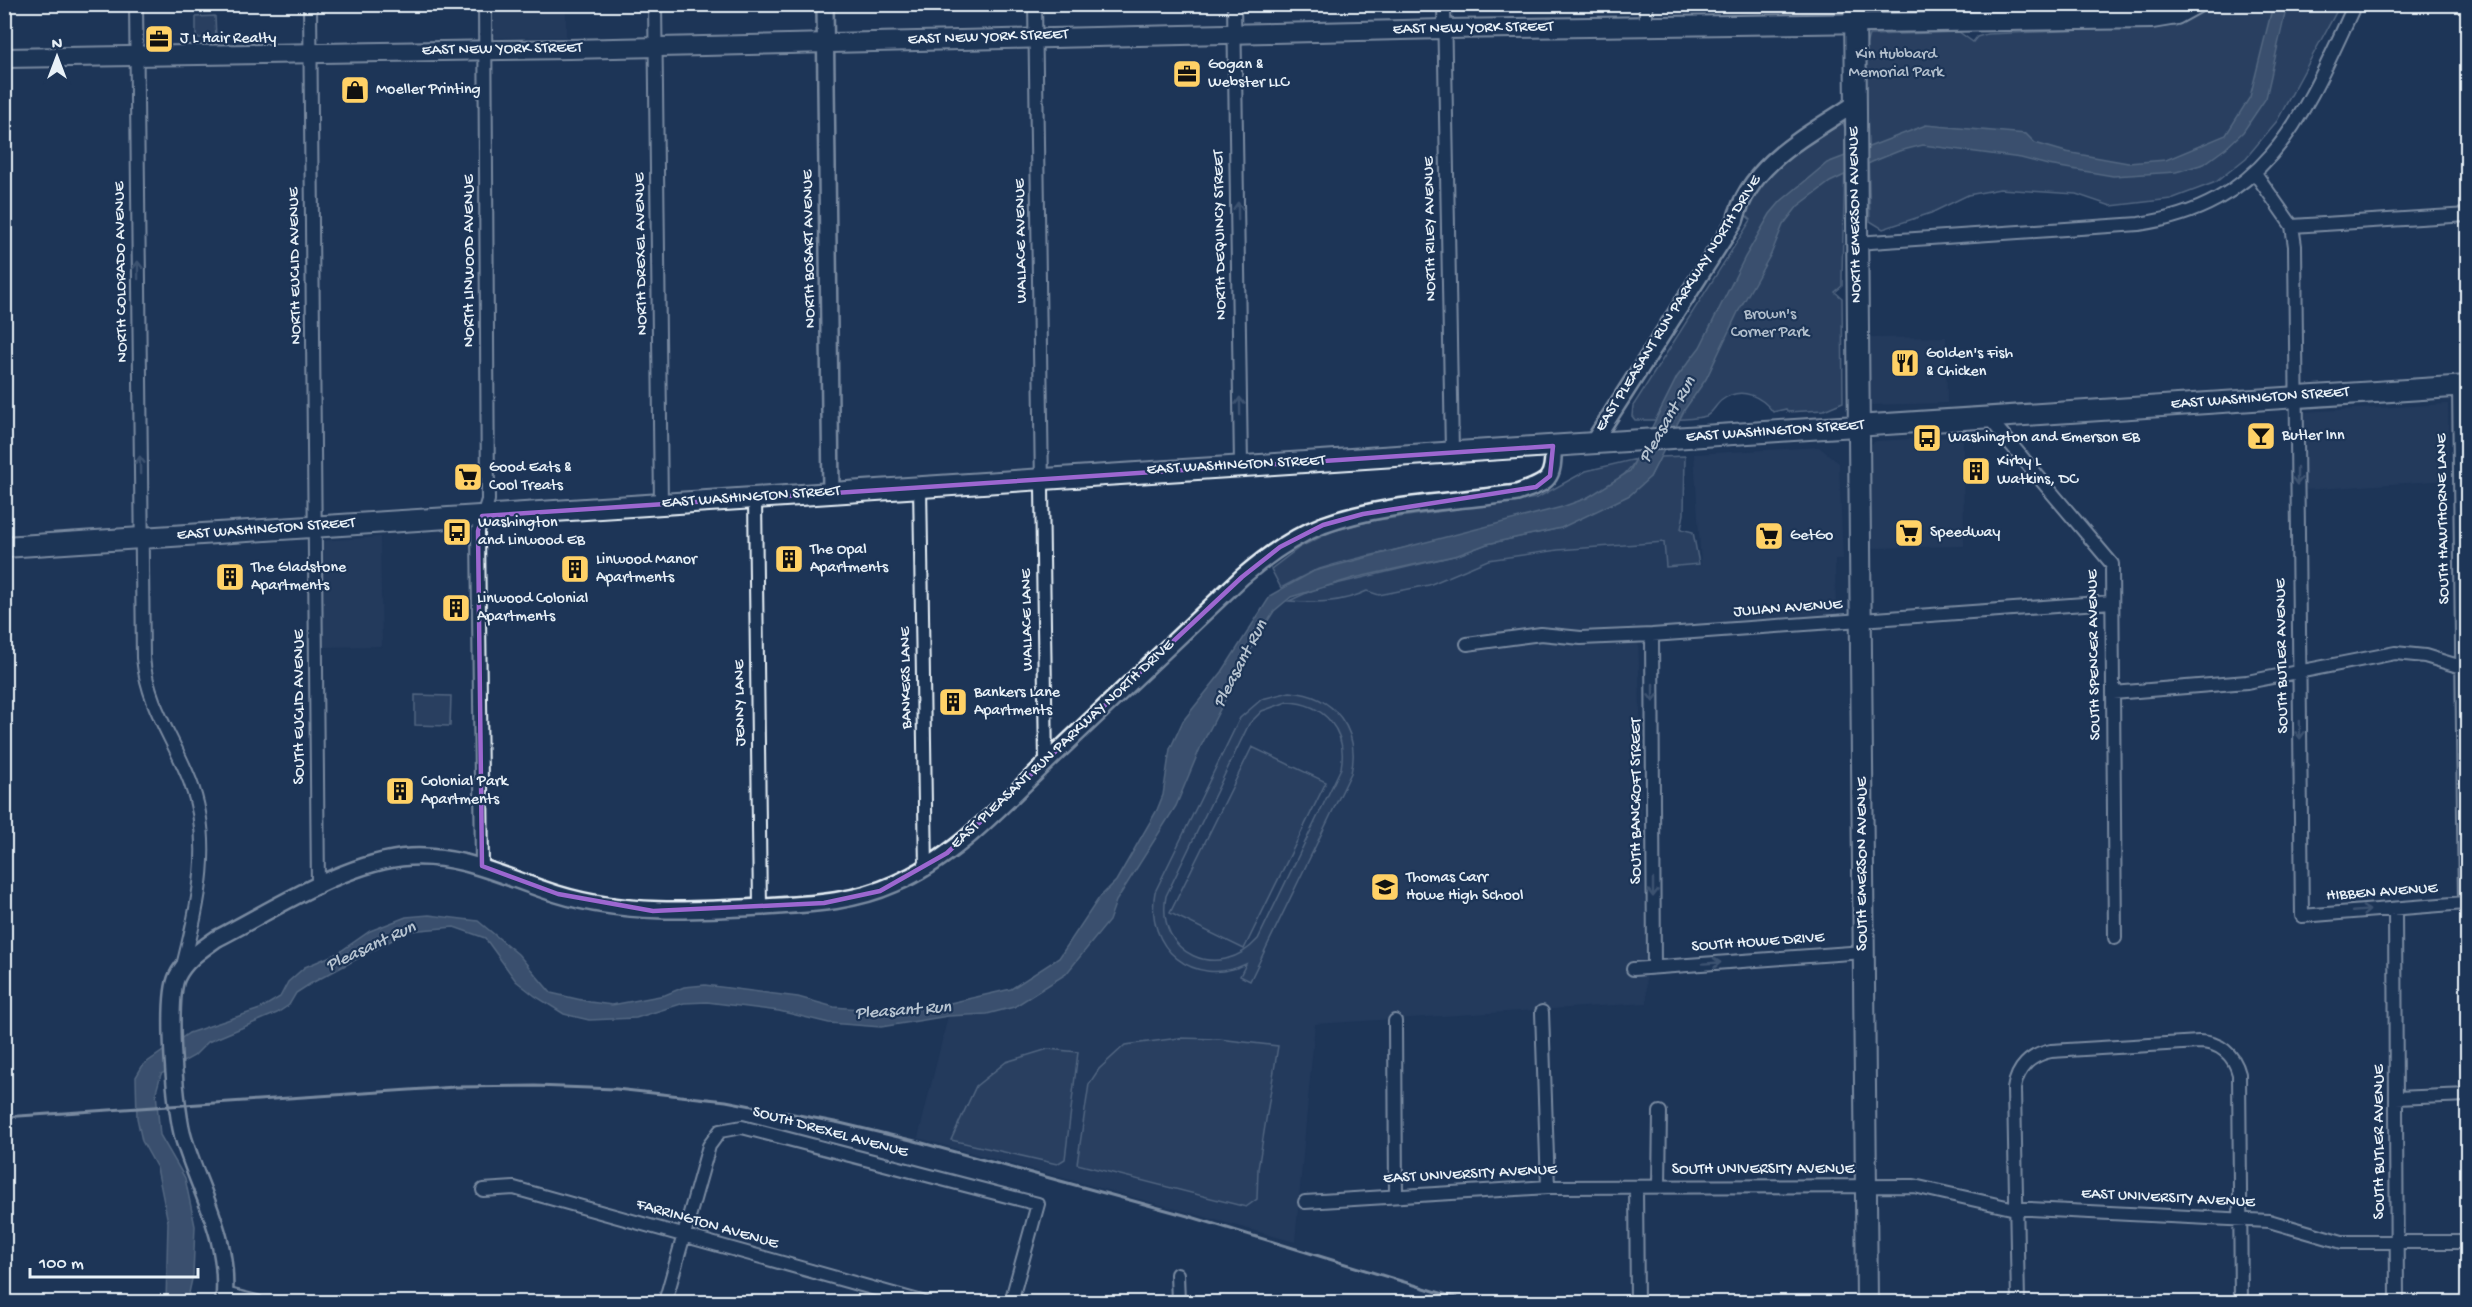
<svg xmlns="http://www.w3.org/2000/svg" width="2472" height="1307" font-family="'Gochi Hand',sans-serif">
  <style>
    .built { fill: #2a4162 }
    .green { fill: #374d6c; stroke: #909fb2; stroke-width: 1.5; fill-rule: evenodd }
    .water { fill: #5d7089; stroke: #95a4b5; stroke-width: 1.5 }
    .lines { fill: none; stroke-linecap: round; stroke-linejoin: round }
    .minor-casing { stroke: #e8f1f8; stroke-width: 16 }
    .tertiary-casing { stroke: #e8f1f8; stroke-width: 20 }
    .secondary-casing { stroke: #e8f1f8; stroke-width: 22 }
    .primary-casing { stroke: #e8f1f8; stroke-width: 24 }
    .minor { stroke: #1d3557; stroke-width: 12 }
    .tertiary { stroke: #1d3557; stroke-width: 15 }
    .secondary { stroke: #1d3557; stroke-width: 18 }
    .primary { stroke: #1d3557; stroke-width: 20 }
    .rail { stroke: #e8f1f8; stroke-width: 3 }
    .oneway { stroke: #64778f }
    .marked { fill: none; stroke: #9c67d0; stroke-width: 4.5; stroke-linejoin: round }
    .labels { text-anchor: middle; dominant-baseline: central; stroke-width: 4.5; stroke-linejoin: round; paint-order: stroke }
    .street-label { font-size: 16px; fill: #e8f1f8; stroke: #1d3557 }
    .poi-label { font-size: 16px; fill: #e8f1f8; stroke: #1d3557; text-anchor: start }
    .park-label { font-size: 16px; fill: #b3c0ce; stroke: #1d3557 }
    .water-label { font-size: 18px; font-style: italic; fill: #b7c4d1; stroke: #1d3557 }
  </style>
  <rect width="100%" height="100%" fill="#1d3557"/>
  <filter id="ink" filterUnits="userSpaceOnUse"><feTurbulence type="fractalNoise" baseFrequency=".0167" numOctaves="2"/><feDisplacementMap in="SourceGraphic" scale="12" xChannelSelector="R" yChannelSelector="G"/><feConvolveMatrix kernelMatrix="1 2 1 2 8 2 1 2 1" color-interpolation-filters="sRGB"/></filter>
  <g filter="url(#ink)">
    <path class="built" d="M494,5H566V37L494,38Z
      M1946,337L1947,403L1868,405L1867,338Z
      M2448,404L2449,480L2304,490L2303,412Z
      M1963,436L1964,546L1872,548L1871,444L1876,441Z
      M1819,447L1839,463L1843,559H1835L1836,615L1638,629L1647,1003L1315,1024L1295,1242L918,1138L948,1016L987,1014L1014,1007L1066,974L1109,921L1116,901L1176,806L1201,746L1258,636L1274,611L1289,601L1315,603L1351,598L1367,591L1429,585L1488,560L1558,550L1664,542L1666,567L1701,565L1694,454Z
      M380,537L382,646L320,647L319,541Z"/>
    <path class="green" d="M2214,5H2340L2277,121L2246,158L2216,182L2171,199L2111,206L2076,194L2000,189L1968,195L1931,213L1883,229L1870,221L1866,87V45L1869,35L1959,32L1973,42L1977,37L1987,34L2176,26Z
      M215,16L216,38H196V17Z
      M1842,120L1845,128C1846,181 1842,233 1842,286L1835,292L1842,298L1843,402L1824,410L1787,412L1786,409L1773,412C1763,398 1742,385 1722,400C1716,404 1712,414 1706,416C1688,421 1654,420 1635,420L1632,416L1633,406L1751,220L1740,210L1749,194L1802,141Z
      M1685,456L1684,514L1681,529L1693,532L1699,564L1666,567L1664,542L1558,550L1488,560L1429,585L1379,595L1367,591C1342,603 1316,603 1289,601L1315,589L1458,555L1487,544L1561,528L1650,477L1660,457Z
      M1636,459C1603,524 1384,544 1314,571C1303,576 1292,582 1281,588L1271,569L1300,547L1333,531L1371,521L1537,498L1586,471Z
      M1290,692C1334,695 1361,730 1351,773L1250,981L1240,976L1246,964C1194,989 1144,948 1155,892L1240,718L1262,699ZM1287,702C1324,703 1348,731 1341,768L1258,939C1219,983 1155,954 1166,896L1249,724L1262,711Z
      M415,695L451,696L450,726L415,725Z
      M1252,747L1326,782L1244,949L1170,913Z
      M1179,1038L1219,1039L1278,1046L1258,1169L1257,1199L1246,1207L1077,1164L1089,1084L1099,1069L1125,1045Z
      M1048,1049L1078,1052L1065,1159L1057,1164L951,1140L976,1086L1006,1062Z"/>
    <path class="water" d="M2273,5H2287L2266,98L2243,132L2226,148L2204,164L2176,172L2113,176L2048,165L2021,158L1923,145L1899,151L1872,162L1830,182L1798,206L1783,225L1771,254L1738,312L1706,379L1685,409L1650,477L1630,495L1561,528L1487,544L1458,555L1354,578L1291,597L1274,611L1258,636L1201,746L1176,806L1116,901L1109,921L1066,974L1014,1007L987,1014L948,1016L881,1027L829,1023L779,1011L707,1002L684,1003L636,1018L589,1020L564,1014L535,996L516,981L485,938L454,927L409,931L310,984L296,993L289,1005L277,1013L208,1042L194,1056L161,1074L156,1092L160,1135L185,1178L195,1226L193,1275L187,1302H166L168,1222L157,1168L142,1141L137,1118L136,1077L143,1065L189,1033L260,1009L280,997L288,982L305,967L338,953L370,931L406,917L429,915L478,921L518,954L551,993L590,1002L612,1005L665,995L684,987L705,985L798,997L834,1007L872,1010L933,1007L1011,989L1059,958L1099,898L1116,881L1157,810L1163,795L1170,749L1183,721L1222,672L1271,595L1314,571L1562,507L1587,498L1630,471L1677,377L1700,347L1745,257L1770,214L1781,201L1827,163L1926,125L2026,134L2035,143L2066,152L2128,163L2166,160L2226,135L2250,97Z"/>
    <g class="lines">
      <g class="minor-casing">
        <path id="minor" d="M136,4L143,658C148,707 173,737 190,781C214,842 198,905 183,966
          M310,4L318,887
          M655,4L661,504
          M1035,4L1046,763
          M1234,4L1241,465
          M1444,4L1452,452
          M1646,4V26
          M2255,173L2292,226L2295,246L2302,916L2465,903L2459,386
          M2292,226L2468,215
          M1856,243L2139,224C2270,205 2305,112 2355,4
          M1988,417L2112,564L2115,938
          M920,486L926,869
          M755,498L760,907
          M1652,635L1654,967
          M1467,644L1541,634L1581,638L1652,635L2112,602
          M2113,693L2247,682L2395,653L2425,656L2468,669
          M482,866L478,531L488,500L485,4
          M2395,909L2397,1302
          M1633,969L1864,952
          M1542,1012L1548,1187
          M1395,1021L1396,1196
          M2396,1098L2468,1095
          M1659,1186L1660,1112
          M1636,1187L1637,1302
          M483,1190L514,1188L922,1302
          M1305,1202L1548,1187L1914,1186L2011,1208L2269,1221L2342,1242H2468
          M1177,1274L1178,1302
          M225,1294L257,1302
          M665,1302L709,1146L720,1131L742,1127L1038,1204L1011,1302
          M2018,1302L2014,1089C2017,1068 2030,1055 2051,1051L2199,1042C2219,1042 2234,1054 2239,1074L2241,1302"/>
      </g>
      <g class="tertiary-casing">
        <path id="tertiary" d="M825,4L831,492
          M1592,444L1735,221C1750,162 1809,135 1856,103
          M224,1302C230,1239 202,1197 184,1140C175,1114 166,999 177,977C185,960 201,950 216,939C273,910 346,861 410,857C463,854 508,879 557,894C625,915 692,911 762,907C807,904 852,903 894,884C955,858 1003,804 1050,759C1114,699 1178,638 1242,577C1266,556 1292,537 1323,525C1383,503 1453,502 1517,493C1548,482 1554,481 1553,446"/>
      </g>
      <g class="secondary-casing">
        <path id="secondary" d="M4,58L569,49L1444,29L2152,19L2176,15L2196,4"/>
      </g>
      <g class="primary-casing">
        <path id="primary" d="M1855,4L1867,1302
          M4,547L2468,386"/>
      </g>
      <use href="#minor" class="minor"/>
      <use href="#tertiary" class="tertiary"/>
      <use href="#secondary" class="secondary"/>
      <use href="#primary" class="primary"/>
      <path class="rail" d="M4,1117L455,1087L535,1086L616,1089L726,1101L840,1123L915,1141L1188,1216L1470,1302"/>
    </g>
    <defs><path id="oneway-shaft" d="M-6 0H5M1.5-3L5.5 0L1.5 3" fill="none" stroke-width="1.6" stroke-linecap="round" stroke-linejoin="round" transform="scale(1.5)"/></defs>
    <g class="oneway">
      <use href="#oneway-shaft" transform="translate(1238 211) rotate(-91)"/>
      <use href="#oneway-shaft" transform="translate(138 270) rotate(-91)"/>
      <use href="#oneway-shaft" transform="translate(1240 406) rotate(-91)"/>
      <use href="#oneway-shaft" transform="translate(140 465) rotate(-91)"/>
      <use href="#oneway-shaft" transform="translate(2297 476) rotate(90)"/>
      <use href="#oneway-shaft" transform="translate(1653 693) rotate(90)"/>
      <use href="#oneway-shaft" transform="translate(2300 730) rotate(89)"/>
      <use href="#oneway-shaft" transform="translate(1653 888) rotate(90)"/>
      <use href="#oneway-shaft" transform="translate(2361 911) rotate(-5)"/>
      <use href="#oneway-shaft" transform="translate(1712 963) rotate(-4)"/>
    </g>
  </g>
  <path d="M0 0H2472V1307H0ZM1553,446L1550,476L1536,487L1363,514L1323,525L1280,547L1242,577L947,853L880,891L824,903L653,911L558,894L482,866L478,531L482,516Z" fill="#1d3557" fill-opacity=".55" fill-rule="evenodd"/>
  <path class="marked" d="M1553,446L1550,476L1536,487L1363,514L1323,525L1280,547L1242,577L947,853L880,891L824,903L653,911L558,894L482,866L478,531L482,516Z"/>
  <defs>
    <g id="office-square" transform="scale(1.5)"><rect x="-9" y="-9" width="18" height="18" rx="4" fill="#ffd166" stroke="#1d3557"/><path d="M-6-3h4V-5.5h4V-3h4V5H-6ZM-1-4.5V-3h2v-1.5ZM-6 0V1H6V0Z" fill="#111"/></g>
    <g id="shop-square" transform="scale(1.5)"><rect x="-9" y="-9" width="18" height="18" rx="4" fill="#ffd166" stroke="#1d3557"/><path d="M-5-2.5h2.3a2.7 3.5 0 0 1 5.4 0H5L5.5 6h-11ZM-1.5-2.5h3a1.5 2.3 0 0 0-3 0Z" fill="#111"/></g>
    <g id="restaurant-square" transform="scale(1.5)"><rect x="-9" y="-9" width="18" height="18" rx="4" fill="#ffd166" stroke="#1d3557"/><path d="M-5-6h1v4h1v-4h1v4h1v-4h1v5L-1.5 .5V6h-2V.5L-5-1ZM5-6V6H3V1.5H1.5Q1.5-4 5-6Z" fill="#111"/></g>
    <g id="bar-square" transform="scale(1.5)"><rect x="-9" y="-9" width="18" height="18" rx="4" fill="#ffd166" stroke="#1d3557"/><path d="M-6-5H6L.8 .8V4.5H3.5V6h-7V4.5H-.8V.8Z" fill="#111"/></g>
    <g id="bus-square" transform="scale(1.5)"><rect x="-9" y="-9" width="18" height="18" rx="4" fill="#ffd166" stroke="#1d3557"/><path d="M-5-6H5V4H4V6H2V4H-2V6H-4V4H-5ZM-3.5-4V0h7V-4ZM-3.5 1.2v1.5H-2V1.2ZM2 1.2v1.5H3.5V1.2Z" fill="#111"/></g>
    <g id="building-square" transform="scale(1.5)"><rect x="-9" y="-9" width="18" height="18" rx="4" fill="#ffd166" stroke="#1d3557"/><path d="M-4-6H4V6H1V3H-1V6H-4ZM-2.5-4.3h1.7v1.8h-1.7ZM.8-4.3h1.7v1.8H.8ZM-2.5-1h1.7V.8h-1.7ZM.8-1h1.7V.8H.8Z" fill="#111"/></g>
    <g id="supermarket-square" transform="scale(1.5)"><rect x="-9" y="-9" width="18" height="18" rx="4" fill="#ffd166" stroke="#1d3557"/><path d="M-6-5.5h2.5l.6 2H6L4.5 2H-2.5L-4.4-4H-6ZM-1.5 3.2a1.3 1.3 0 1 0 .1 0ZM3 3.2a1.3 1.3 0 1 0 .1 0Z" fill="#111"/></g>
    <g id="school-square" transform="scale(1.5)"><rect x="-9" y="-9" width="18" height="18" rx="4" fill="#ffd166" stroke="#1d3557"/><path d="M0-5L7-2L0 1L-7-2ZM-4 1L0 2.5L4 1V4Q0 6-4 4Z" fill="#111"/></g>
  </defs>
  <g fill-rule="evenodd">
    <use href="#office-square" x="159" y="39"/>
    <use href="#office-square" x="1187" y="74"/>
    <use href="#shop-square" x="355" y="90"/>
    <use href="#restaurant-square" x="1905" y="363"/>
    <use href="#bar-square" x="2261" y="436"/>
    <use href="#bus-square" x="1927" y="438"/>
    <use href="#building-square" x="1976" y="471"/>
    <use href="#supermarket-square" x="468" y="477"/>
    <use href="#bus-square" x="457" y="532"/>
    <use href="#supermarket-square" x="1909" y="533"/>
    <use href="#supermarket-square" x="1769" y="536"/>
    <use href="#building-square" x="789" y="559"/>
    <use href="#building-square" x="575" y="569"/>
    <use href="#building-square" x="230" y="577"/>
    <use href="#building-square" x="456" y="608"/>
    <use href="#building-square" x="953" y="702"/>
    <use href="#building-square" x="400" y="791"/>
    <use href="#school-square" x="1385" y="887"/>
  </g>
  <g class="labels">
    <g class="street-label">
      <text transform="translate(1473 29) rotate(-1)">EAST NEW YORK STREET</text>
      <text transform="translate(988 38) rotate(-2)">EAST NEW YORK STREET</text>
      <text transform="translate(502 50) rotate(-1)">EAST NEW YORK STREET</text>
      <text transform="translate(1856 215) rotate(-91)">NORTH EMERSON AVENUE</text>
      <text transform="translate(1431 229) rotate(-91)">NORTH RILEY AVENUE</text>
      <text transform="translate(1221 235) rotate(-91)">NORTH DEQUINCY STREET</text>
      <text transform="translate(1022 241) rotate(-91)">WALLACE AVENUE</text>
      <text transform="translate(810 249) rotate(-91)">NORTH BOSART AVENUE</text>
      <text transform="translate(642 254) rotate(-91)">NORTH DREXEL AVENUE</text>
      <text transform="translate(470 261) rotate(-90)">NORTH LINWOOD AVENUE</text>
      <text transform="translate(296 266) rotate(-91)">NORTH EUCLID AVENUE</text>
      <text transform="translate(122 272) rotate(-91)">NORTH COLORADO AVENUE</text>
      <text transform="translate(1679 304) rotate(-58)">EAST PLEASANT RUN PARKWAY NORTH DRIVE</text>
      <text transform="translate(2260 399) rotate(-4)">EAST WASHINGTON STREET</text>
      <text transform="translate(1775 432) rotate(-4)">EAST WASHINGTON STREET</text>
      <text transform="translate(1236 466) rotate(-3)">EAST WASHINGTON STREET</text>
      <text transform="translate(751 498) rotate(-4)">EAST WASHINGTON STREET</text>
      <text transform="translate(2444 519) rotate(-91)">SOUTH HAWTHORNE LANE</text>
      <text transform="translate(266 530) rotate(-4)">EAST WASHINGTON STREET</text>
      <text transform="translate(1788 609) rotate(-4)">JULIAN AVENUE</text>
      <text transform="translate(1028 620) rotate(-91)">WALLACE LANE</text>
      <text transform="translate(2095 655) rotate(-91)">SOUTH SPENCER AVENUE</text>
      <text transform="translate(2283 656) rotate(-91)">SOUTH BUTLER AVENUE</text>
      <text transform="translate(907 678) rotate(-91)">BANKERS LANE</text>
      <text transform="translate(741 703) rotate(-91)">JENNY LANE</text>
      <text transform="translate(300 707) rotate(-90)">SOUTH EUCLID AVENUE</text>
      <text transform="translate(1063 745) rotate(-43)">EAST PLEASANT RUN PARKWAY NORTH DRIVE</text>
      <text transform="translate(1637 801) rotate(-90)">SOUTH BANCROFT STREET</text>
      <text transform="translate(1863 864) rotate(-90)">SOUTH EMERSON AVENUE</text>
      <text transform="translate(2382 893) rotate(-4)">HIBBEN AVENUE</text>
      <text transform="translate(1758 943) rotate(-4)">SOUTH HOWE DRIVE</text>
      <text transform="translate(830 1133) rotate(15)">SOUTH DREXEL AVENUE</text>
      <text transform="translate(2380 1142) rotate(-90)">SOUTH BUTLER AVENUE</text>
      <text x="1763" y="1170">SOUTH UNIVERSITY AVENUE</text>
      <text transform="translate(1470 1175) rotate(-3)">EAST UNIVERSITY AVENUE</text>
      <text transform="translate(2168 1199) rotate(3)">EAST UNIVERSITY AVENUE</text>
      <text transform="translate(707 1225) rotate(16)">FARRINGTON AVENUE</text>
    </g>
    <g class="poi-label">
      <text x="180" y="39">J L Hair Realty</text>
      <text x="1208" y="65">Gogan &amp;<tspan x="1208" dy="18">Webster LLC</tspan></text>
      <text x="376" y="90">Moeller Printing</text>
      <text x="1926" y="354">Golden's Fish<tspan x="1926" dy="18">&amp; Chicken</tspan></text>
      <text x="2282" y="436">Butler Inn</text>
      <text x="1948" y="438">Washington and Emerson EB</text>
      <text x="1997" y="462">Kirby L<tspan x="1997" dy="18">Watkins, DC</tspan></text>
      <text x="489" y="468">Good Eats &amp;<tspan x="489" dy="18">Cool Treats</tspan></text>
      <text x="478" y="523">Washington<tspan x="478" dy="18">and Linwood EB</tspan></text>
      <text x="1930" y="533">Speedway</text>
      <text x="1790" y="536">GetGo</text>
      <text x="810" y="550">The Opal<tspan x="810" dy="18">Apartments</tspan></text>
      <text x="596" y="560">Linwood Manor<tspan x="596" dy="18">Apartments</tspan></text>
      <text x="251" y="568">The Gladstone<tspan x="251" dy="18">Apartments</tspan></text>
      <text x="477" y="599">Linwood Colonial<tspan x="477" dy="18">Apartments</tspan></text>
      <text x="974" y="693">Bankers Lane<tspan x="974" dy="18">Apartments</tspan></text>
      <text x="421" y="782">Colonial Park<tspan x="421" dy="18">Apartments</tspan></text>
      <text x="1406" y="878">Thomas Carr<tspan x="1406" dy="18">Howe High School</tspan></text>
    </g>
    <g class="park-label">
      <text x="1896" y="55">Kin Hubbard<tspan x="1896" dy="18">Memorial Park</tspan></text>
      <text x="1770" y="315">Brown's<tspan x="1770" dy="18">Corner Park</tspan></text>
    </g>
    <g class="water-label">
      <text transform="translate(1668 420) rotate(-60)">Pleasant Run</text>
      <text transform="translate(1241 664) rotate(-62)">Pleasant Run</text>
      <text transform="translate(371 947) rotate(-25)">Pleasant Run</text>
      <text transform="translate(903 1011) rotate(-4)">Pleasant Run</text>
    </g>
  </g>
  <rect width="2472" height="1307" fill="none" stroke="#1d3557" stroke-width="24"/>
  <rect x="12" y="12" width="2448" height="1283" fill="none" stroke="#e8f1f8" stroke-width="2" filter="url(#ink)"/>
  <g transform="translate(57 57)" stroke="#1d3557" stroke-width="4.5" paint-order="stroke">
  <path d="M0-4.5L10 22L0 15L-10 22Z" fill="#e8f1f8"/>
  <text y="-9" font-size="16" font-weight="bold" text-anchor="middle" fill="#e8f1f8">N</text>
  </g>
  <path d="M30 1268v9h168v-9" fill="none" stroke="#e8f1f8" stroke-width="3"/>
  <text x="39" y="1268" font-size="18" fill="#e8f1f8" stroke="#1d3557" stroke-width="4.5" paint-order="stroke">100 m</text>
</svg>
